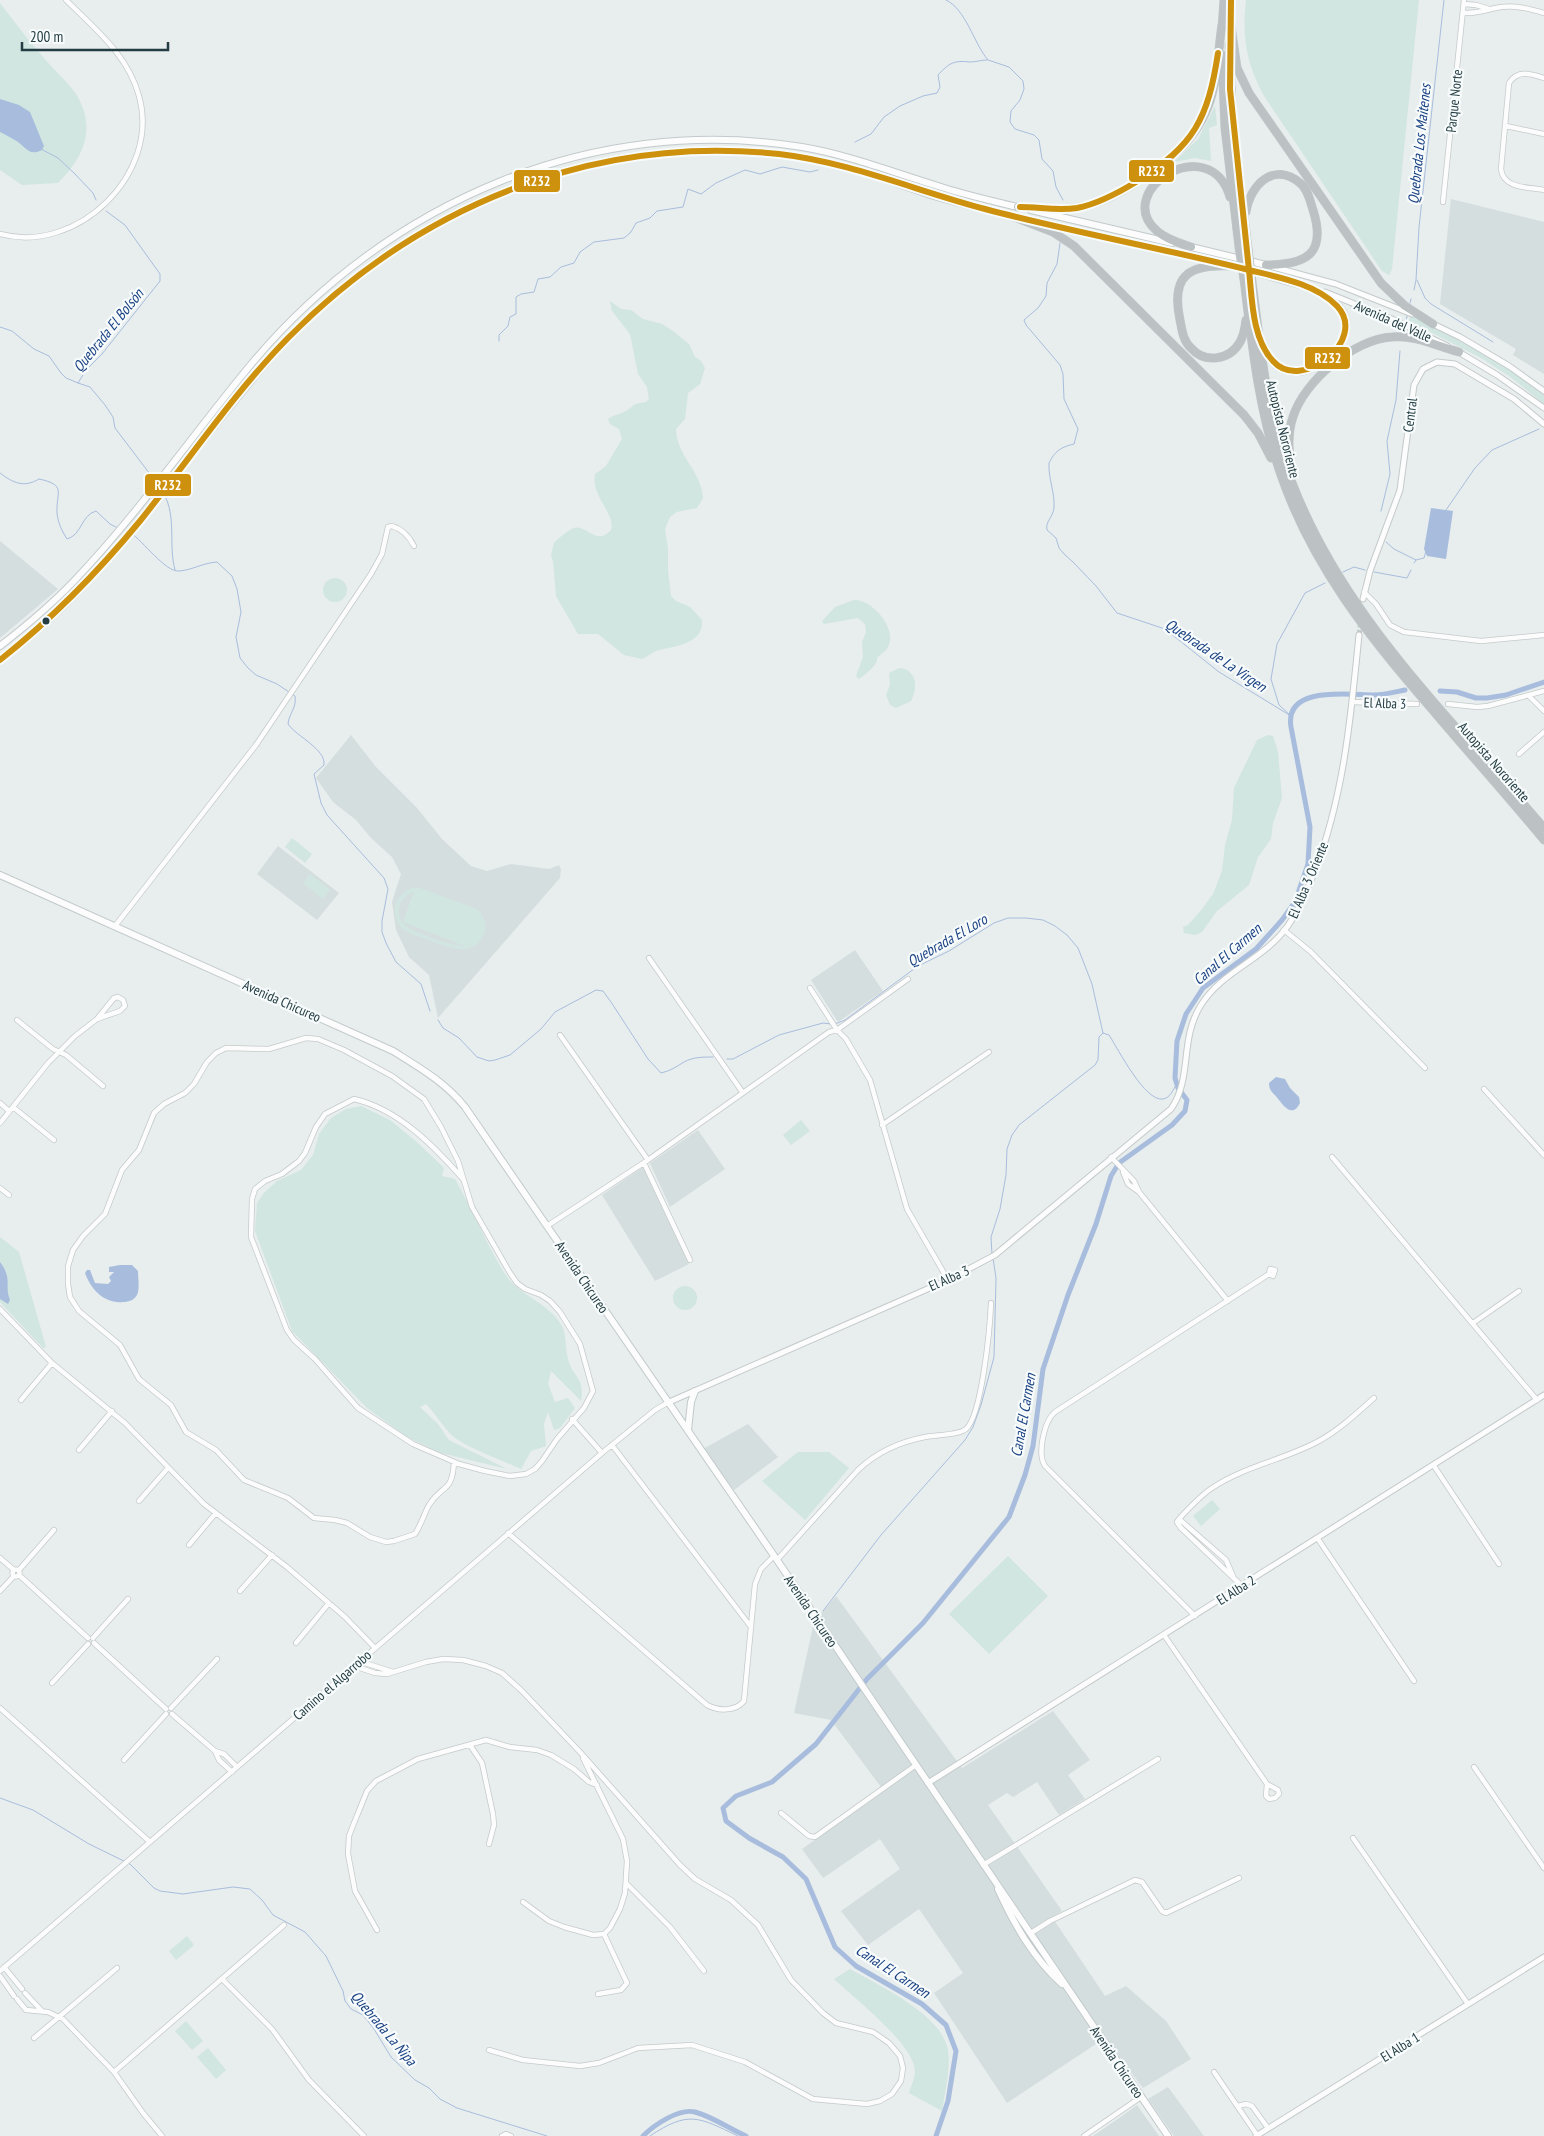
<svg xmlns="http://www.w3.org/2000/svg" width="1544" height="2136" font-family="'PT Sans Narrow',sans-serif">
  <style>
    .built { fill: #d5dedf }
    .green { fill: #d1e6e1; fill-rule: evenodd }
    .water { fill: #a8bddd }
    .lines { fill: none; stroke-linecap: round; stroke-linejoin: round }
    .stream { stroke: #a8bddd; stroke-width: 1 }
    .canal { stroke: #a8bddd; stroke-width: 5 }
    .tertiary-tunnel { stroke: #c1cacb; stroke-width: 5; stroke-dasharray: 5 2.5; stroke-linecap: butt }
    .minor-casing { stroke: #c5caca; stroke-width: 6 }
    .tertiary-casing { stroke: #c5caca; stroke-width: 7 }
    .secondary-casing { stroke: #c3cacb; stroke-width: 8 }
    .motorway-casing { stroke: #c3cacc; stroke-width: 9 }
    .minor { stroke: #fcfcfc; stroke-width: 4.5 }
    .tertiary { stroke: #fcfcfc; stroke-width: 5 }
    .secondary { stroke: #fcfcfc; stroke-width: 6 }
    .motorway { stroke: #bcc2c4; stroke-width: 8 }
    .motorway-bridge-casing { stroke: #c3cacc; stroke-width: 9; stroke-linecap: butt }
    .motorway-bridge { stroke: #bcc2c4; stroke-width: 8 }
    .bus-1-casing { stroke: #f7fbfb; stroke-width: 10 }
    .bus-1 { stroke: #cd910d; stroke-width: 6 }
    .bus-dot { fill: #233d43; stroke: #f7fbfb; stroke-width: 2 }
    .labels { text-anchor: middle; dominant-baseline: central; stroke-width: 4.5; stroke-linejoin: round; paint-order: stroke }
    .street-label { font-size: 14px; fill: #233d43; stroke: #f7fbfb }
    .water-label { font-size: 15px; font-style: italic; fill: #194183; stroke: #f7fbfb }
    .line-badge { stroke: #f7fbfb; stroke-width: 2 }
    .badge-label { font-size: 14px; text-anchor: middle; font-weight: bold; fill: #fff }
  </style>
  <rect width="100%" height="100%" fill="#e8eded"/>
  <path class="built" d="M1451,199L1544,222V374L1513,355L1516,349L1440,304Z
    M0,541L58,589L0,638Z
    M351,735L376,767L417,808L442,839L471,866L487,871L511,864L549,869L559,865L561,869L560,878L438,1018L429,975L409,957L396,930L392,902L401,874L392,857L371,838L356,820L333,802L316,778Z
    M278,846L339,893L317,920L257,874Z
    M855,950L883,991L838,1022L811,980Z
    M698,1130L725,1169L670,1207L650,1163Z
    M643,1167L689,1264L655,1281L602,1195Z
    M748,1424L778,1457L734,1490L703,1449Z
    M836,1596L962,1768L1053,1711L1090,1760L1068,1775L1085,1799L1059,1815L1037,1782L1013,1797L1007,1793L988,1805L1062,1911L1052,1917L1105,1996L1126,1986L1166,2021L1191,2059L1143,2088L1105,2038L1007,2103L934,1993L963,1973L919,1909L868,1945L841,1911L900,1869L880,1839L823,1878L802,1849L884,1791L831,1720L794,1713L814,1622Z
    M1168,2087L1204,2136H1174L1148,2099Z
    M1137,2105L1159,2136H1093L1122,2116Z"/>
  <path class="green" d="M1246,0H1419L1392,269L1389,275L1382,271L1264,96C1246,63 1242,37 1246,0Z
    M0,3C14,21 28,40 43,57C53,69 67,81 76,94C97,128 84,157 58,183L22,185L0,170Z
    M1215,106L1217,125L1209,128L1211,161L1195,158L1174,162L1198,139Z
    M610,301L621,309L631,310L643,319L662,324L673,331L689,344L695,357L701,361L705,368L700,384L688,393L685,419L676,429C676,455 702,472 703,498L697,508L677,512L670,517L665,529L668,549V570L671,596L676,601L690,607L702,620C704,645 673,646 656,651C651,653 647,657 642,659L624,655L598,634H578L556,596L553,561L551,555L554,543C559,538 568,530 574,528C587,524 596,547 611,530C616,513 591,498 595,474L606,466L622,439L619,429L610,424L608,419C613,415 618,415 624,412C636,406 629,404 646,402L649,399L647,387L638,374L630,334L612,311Z
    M1411,315L1456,337L1492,357L1544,394V404L1509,376L1481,358L1409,321Z
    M323 590a12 12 0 1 1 24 0a12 12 0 1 1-24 0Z
    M854,600C872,599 898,629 888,647C886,651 882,653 879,656C875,660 879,658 876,663C872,669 865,675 859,679L856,676L863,657L862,642L866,632L865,624L858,618L824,624L822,621L835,607Z
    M899,668C917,669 918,688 911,701L896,708L890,705L886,695L890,685L889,673Z
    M1268,735L1273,736L1278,752L1282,798L1273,823L1271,839L1258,857L1249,885L1217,911L1202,932L1195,935L1184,933L1183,927L1188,925L1202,909L1213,894L1222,871L1225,845L1232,820L1234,788L1257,740Z
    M292,838L312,854L305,863L285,847Z
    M310,874L330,890L323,899L303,883Z
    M412,888H420L477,909C484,916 488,924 484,934C474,960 445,946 427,939C418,936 409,934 402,928C389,914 395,894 412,888ZM414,891L403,922L465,946C455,947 414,933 406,926C399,921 397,912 400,904C403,898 408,894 414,891Z
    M361,1106L390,1120L418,1143L444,1168L442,1176L455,1179C473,1210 486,1244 505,1274C519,1296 552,1304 563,1328C567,1339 565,1352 569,1362C574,1379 585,1377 581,1401L551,1371L548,1384L555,1402L568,1398L575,1408L560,1428L554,1430L548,1412L544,1424L546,1446L531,1451L521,1469C504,1461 468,1448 454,1437C443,1428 437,1415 426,1404L420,1407L438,1424L449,1440L507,1469L441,1453L407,1437L367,1408L292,1331L255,1231L257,1203L264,1193L277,1181L301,1170L313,1155L319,1134L331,1118L346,1109Z
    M801,1120L810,1131L791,1145L783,1135Z
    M0,1237L19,1252L46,1347L43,1348L0,1302Z
    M673 1298a12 12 0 1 1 24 0a12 12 0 1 1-24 0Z
    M798,1452H829L849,1468L805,1520L762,1481Z
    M1212,1500L1220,1509L1201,1526L1193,1516Z
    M1008,1556L1048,1596L989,1654L949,1614Z
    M187,1936L194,1945L176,1960L169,1951Z
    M850,1969C878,1985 938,2013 947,2046C952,2063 945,2093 942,2111L909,2093C911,2086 915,2078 915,2071C914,2044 854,1998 834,1979Z
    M186,2021L203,2041L192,2050L175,2031Z
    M208,2048L226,2070L216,2079L197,2057Z"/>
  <path class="water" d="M0,99L19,105L30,112L44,146L42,150C30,156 27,149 18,142C12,138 6,135 0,132Z
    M1431,508L1453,511L1446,559L1427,556L1424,549Z
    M1276,1077L1285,1079L1290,1088L1299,1097L1300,1103C1293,1117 1285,1108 1279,1100C1274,1093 1269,1092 1269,1083Z
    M0,1262C13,1279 4,1285 10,1300L8,1304L0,1299Z
    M120,1265H132L138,1271C138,1278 140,1289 137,1295C134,1300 129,1302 123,1302C105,1304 91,1290 85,1273L87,1270H90L95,1283L108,1284L111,1281L109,1277L114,1272H109V1267Z"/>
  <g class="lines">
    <path class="stream" d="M946,0C966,9 974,44 988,60L1009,67L1023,81L1024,89L1020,100L1011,111L1010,122L1015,129L1034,135L1039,140L1042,159L1053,171L1056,187L1063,200
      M855,142L871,134L884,117L900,106L923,96L937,93L940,87L938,75C949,63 954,60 970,62C976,62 981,60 987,60
      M41,149L58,158L75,174L93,193L96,200
      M106,211L125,225L160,274V281L102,354L86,370L78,383L90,387L105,405L113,417L115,428L156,482
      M1060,243L1057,264L1047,283L1046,296L1038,308L1024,320L1026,325L1060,365L1063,374L1064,399L1078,429L1074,444C1061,447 1055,451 1049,463C1048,478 1055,492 1054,508C1053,517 1045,522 1047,530L1056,538L1059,548L1065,555L1073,562L1096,586L1117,613L1165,629L1219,672L1291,716
      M1417,280L1425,298L1431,304L1493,342
      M1414,290L1416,280L1419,227L1444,0
      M1410,303L1411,299
      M1406,321L1407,316
      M0,327L12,331L34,349L49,356L61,373L66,378L78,383
      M499,341V335L508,326L510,317L516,314V297L521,294L534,292L538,279L550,277L561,267L574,263L580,252L594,242L624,238L631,232L636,223L650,218L657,211L683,207L688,189L701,194L716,183L745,170L760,174L782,167L810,172L818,170
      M0,473C13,483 24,488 39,479C67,485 56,492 57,513C58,523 62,531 67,539C82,535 81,515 96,511L110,524L118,528
      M164,494C177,518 168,545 175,570
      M1446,510L1475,468L1492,450L1539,429
      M1381,511L1390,474L1387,441L1396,400L1400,351
      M131,533C143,541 165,572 179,571C193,570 202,563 217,562L232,576L237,589L241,612L236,637L240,658L248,668L256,675L277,684L295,696C297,708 289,713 288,724C297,737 326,749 324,765L314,774L321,803L327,815L384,878L388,889L382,921V932L386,943L396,962L421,984L430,1011
      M1386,542L1394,549L1416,560L1414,563
      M1416,560L1424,558L1426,551
      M1343,572L1354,567L1365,570
      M1374,572L1407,578L1411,570
      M1289,714L1279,705L1271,679L1277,644L1305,593L1325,583
      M438,1020L443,1028L459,1038L477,1057L489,1061L495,1060L510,1055L541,1029L555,1012L596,990L603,991L611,1002L648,1059L661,1073C670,1071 676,1067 684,1062C693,1057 703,1057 713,1057
      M835,1024L845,1020L918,966L949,951L994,923L1008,918H1026L1043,920L1055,926L1067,935L1078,948L1092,984L1103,1033L1109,1035C1118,1049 1145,1102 1163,1099C1170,1098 1173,1090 1176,1085
      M727,1059H733L779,1035L823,1023L831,1024
      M992,1254L991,1237L1000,1209L1006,1175L1007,1149L1012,1135L1019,1125L1095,1065L1098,1060L1099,1037L1103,1033
      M823,1611L881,1535L965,1440L973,1427L981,1405L994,1357L996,1278L993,1258
      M0,1798L33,1810L89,1844L130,1864L154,1888L160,1891L183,1894L233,1887L250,1889L262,1900L273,1915L305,1932L326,1956L343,1991L345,2001L351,2009L363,2015L374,2029L391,2057L415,2080L429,2088L440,2099L457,2108L547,2136
      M650,2136C689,2110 698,2117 738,2136"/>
    <path class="canal" d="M1440,691L1457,692L1476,698H1487L1506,695L1544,682
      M643,2136C654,2125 679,2108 695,2112C713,2117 730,2129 746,2136
      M936,2136L948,2101L956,2051L946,2025L922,2004L856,1966L835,1947L806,1879L783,1857L749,1838L726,1821L723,1808L736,1796L772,1782L816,1744L867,1679L923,1623L1009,1517L1025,1475L1033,1446L1043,1369L1068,1295L1096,1224L1111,1176L1119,1163L1172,1125L1185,1111L1187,1100L1178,1088L1175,1078L1177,1041L1186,1014L1203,988L1256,949L1282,920L1295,902L1308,864L1310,827L1291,727C1284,685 1349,695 1374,695C1384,695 1395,692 1405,690"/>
    <path class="tertiary-tunnel" d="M1359,635L1361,620"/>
    <g class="minor-casing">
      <path id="minor" d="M1464,4L1476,5L1489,9
        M1463,13C1477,14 1488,9 1501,7C1515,5 1530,9 1544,13
        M1544,78C1531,74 1518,69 1509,83L1501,169C1503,189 1529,187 1544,190
        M1506,126L1544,134
        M1443,202L1464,0
        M0,234C77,255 161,174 139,96C128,55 95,29 66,0
        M1364,592L1376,604L1390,625L1404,632L1481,641L1544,635
        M1529,696L1544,711
        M1352,702L1417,704
        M1448,704L1477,707L1488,706L1544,691
        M1519,754L1544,732
        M115,926L256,745L371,574L382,554L388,527L392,526C402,529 409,536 414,546
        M1284,930L1311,952L1425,1068
        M649,958L743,1093
        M810,988L837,1030L908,979
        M17,1020L53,1049L66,1055L103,1086
        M560,1035L648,1160
        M1484,1089L1544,1155
        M0,1103L9,1111
        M13,1107L54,1140
        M0,1123L48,1063L75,1036L97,1019L120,1011L125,1006L123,1000L118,997L114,998L97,1019
        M882,1125L989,1052
        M1111,1157L1134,1181L1139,1192L1228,1301
        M1332,1157L1537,1400
        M644,1163L690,1260
        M1123,1172L1128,1184L1139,1192
        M0,1188L9,1195
        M547,1226L648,1160L829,1032L837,1030L846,1039L870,1080L907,1209L948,1280
        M0,1309L52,1363L125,1423L204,1504L287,1567L345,1617L375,1648
        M1473,1323L1519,1291
        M21,1400L52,1363
        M572,1419L602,1453
        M612,1445L751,1627
        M79,1450L112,1411
        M454,1462C452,1494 443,1483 429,1505C424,1514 421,1525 415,1534L394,1541L386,1542L370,1537L347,1523L335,1520L314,1518L288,1498L244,1480L216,1450L186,1432L171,1405L139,1379L120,1345L79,1311L70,1297L68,1284V1266L73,1250L83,1236L105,1214L122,1170L139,1150L154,1113L164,1104L185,1093L194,1084L207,1062L216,1053L226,1048L269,1049L306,1038L318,1039L344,1050L392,1076L424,1099L441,1127L458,1161L472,1207L510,1273L517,1283L525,1289L541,1295L550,1301L560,1312L580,1344L593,1391L584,1408L557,1439L542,1461L535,1469L526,1474L510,1476L485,1471L459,1464L413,1444L358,1408L315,1359L294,1340L287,1330L251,1237L252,1199L255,1189L265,1181L282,1174L299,1161L305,1153L316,1127L325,1114L354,1099C398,1109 434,1146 463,1179
        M1434,1466L1499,1564
        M139,1501L168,1468
        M1179,1519L1226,1560L1233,1576
        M508,1533L707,1705C718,1711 735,1712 744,1701L755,1584L761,1569L774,1556
        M1318,1539L1414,1681
        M189,1545L215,1514
        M0,1558L14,1570
        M777,1560L858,1470C877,1452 899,1442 925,1437C934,1435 960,1435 966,1429C982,1415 990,1327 991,1303
        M12.5 1573a3.5 3.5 0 1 1 7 0a3.5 3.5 0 1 1-7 0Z
        M19,1570L54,1530
        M19,1575L88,1638
        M1242,1586L1180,1527L1177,1522L1179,1519C1189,1508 1200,1496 1212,1488C1245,1466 1283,1460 1317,1442C1338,1431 1356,1414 1374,1398
        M0,1591L14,1576
        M240,1591L272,1555
        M1195,1616L1045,1466C1037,1454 1044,1421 1055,1412L1269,1274L1273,1276L1275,1270L1270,1269L1269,1274
        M1164,1635L1267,1784L1278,1790L1279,1794L1275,1798L1269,1799L1266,1796L1267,1784
        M93,1638L128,1599
        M94,1643L166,1709
        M296,1643L329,1603
        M359,1661L393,1672
        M354,1666L375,1673L387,1674L426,1662L443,1659L463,1660L486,1666L502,1673L521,1690L580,1752L680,1865L695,1879L731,1900L758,1925L791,1980L823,2013L836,2023L873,2032L889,2043L900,2056L903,2068L901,2081L892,2094L880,2101L867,2104L813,2099L745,2062L692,2045L638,2048L599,2063L580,2066L523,2060L489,2050
        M52,1683L88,1644
        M0,1708L150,1842
        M171,1708L217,1659
        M172,1714L215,1751L224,1754L237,1767
        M470,1745L482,1763L493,1814L494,1825L489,1844
        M215,1751L219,1760L232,1772
        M124,1760L166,1714
        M1474,1767L1544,1868
        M781,1813L809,1836L815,1837L916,1765
        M1353,1838L1468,2004
        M983,1865L1158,1759
        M626,1883L670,1927L704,1971
        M523,1902L549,1921L564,1927L593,1935L604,1934L610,1928L620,1909L625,1893L627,1861L623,1839L583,1758
        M377,1930L355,1891L348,1854L349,1836L354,1823L367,1791L376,1781L418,1759L486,1740L510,1747L537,1750L551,1755L574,1769L589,1782L597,1785
        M1031,1933L1050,1921L1135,1880L1142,1882L1162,1911L1166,1913L1239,1878
        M4,1967L22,1989
        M0,1971L602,1453L655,1410L667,1403
        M0,1976L14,1996
        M222,1979L272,2029L309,2080L364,2136
        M25,1993L42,2011
        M598,1994L621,1990L627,1983L604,1934
        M17,1999L26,2010L48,2012L63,2019L114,2072L143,2113L162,2136
        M34,2038L117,1968
        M114,2072L284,1925
        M1214,2072L1257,2135
        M1238,2106L1246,2104L1252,2106L1268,2128
        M502,2136L506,2134L511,2136
        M1084,2136L1141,2097"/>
    </g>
    <g class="tertiary-casing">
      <path id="tertiary" d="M1273,267L1336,284L1412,314
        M1325,292L1394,320L1447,346
        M1431,323L1460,337L1509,366L1544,391
        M1457,351L1497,375L1544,408
        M1363,599L1370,571L1400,490L1414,385L1423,369L1437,362L1455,364L1514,399L1544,424
        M667,1403L948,1280L995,1255L1171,1109C1193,1077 1179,1040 1201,1005C1222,971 1262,961 1287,927C1299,910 1307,891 1314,873C1344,797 1351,715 1359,635
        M928,1783L1544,1395
        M1256,2136L1544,1957"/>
    </g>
    <g class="secondary-casing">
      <path id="secondary" d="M1031,210L1172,243
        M1027,219L1233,266L1307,287
        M1187,246L1266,265
        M0,646C26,626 51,605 74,581C139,513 193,434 253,362C388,202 592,113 802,147C849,155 892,172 938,186C965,195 993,201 1021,208
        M0,660C29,638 57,614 82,587C108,561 130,531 153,503C189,458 224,413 261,369C395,207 603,122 812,159C857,167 898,185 941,198C964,205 988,210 1012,216
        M0,875L393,1051C420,1068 445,1082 465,1107L777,1560L1168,2136
        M688,1430L691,1402L695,1391
        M998,1889C1014,1924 1033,1958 1062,1984"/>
    </g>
    <g class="motorway-casing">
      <path id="motorway" d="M1230,19L1237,68L1249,93L1381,283L1405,306L1433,324
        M1229,23L1231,0
        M1222,28L1224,0
        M1229,45L1233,127L1248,249
        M1222,55L1225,128L1239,247
        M1018,207C1039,207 1059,211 1079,207C1099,204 1115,195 1132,185C1166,164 1197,141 1210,101C1218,77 1218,50 1222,25
        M1246,212C1250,185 1274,161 1300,183C1308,189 1310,201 1313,210C1327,254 1306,265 1266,265
        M1009,215L1053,232L1074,246L1244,415L1258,433L1271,458
        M1191,247C1179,243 1166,239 1157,231C1111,191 1210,129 1230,197
        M1233,266C1191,264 1170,273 1180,320C1182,330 1183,341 1191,348C1205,364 1230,360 1240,342C1244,335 1245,328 1246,320
        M1244,279C1252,345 1259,412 1281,475C1312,565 1369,637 1431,708C1468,752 1507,795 1544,840
        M1252,282C1260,341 1265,400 1283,457C1330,605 1446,712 1544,828
        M1263,345C1286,406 1363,347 1342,311C1334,299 1320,293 1307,287
        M1291,469C1289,452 1287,434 1293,417C1304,381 1354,339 1392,337C1416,335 1436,346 1459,352"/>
    </g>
    <use href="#minor" class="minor"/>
    <use href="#tertiary" class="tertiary"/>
    <use href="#secondary" class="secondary"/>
    <use href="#motorway" class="motorway"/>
    <g class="motorway-bridge-casing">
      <path id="motorway-bridge" d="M1239,247L1244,279
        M1248,249L1252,282"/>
    </g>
    <use href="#motorway-bridge" class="motorway-bridge"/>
    <g class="bus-1-casing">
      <path id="bus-1" d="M1231,0L1230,89L1249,270
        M1020,207C1039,207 1058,211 1077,208C1098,204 1118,193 1136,182C1194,146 1208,119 1218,53
        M1249,270C1278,277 1316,284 1337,306C1369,340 1301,393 1273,361C1252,339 1252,298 1249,270Z
        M0,660C53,618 98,572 140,521C189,460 233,394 288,338C418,206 593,134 779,154C849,162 917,191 985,209C1072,232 1161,248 1249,270"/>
    </g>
    <use href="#bus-1" class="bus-1"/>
  </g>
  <circle class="bus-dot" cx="46" cy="621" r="4.5"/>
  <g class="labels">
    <g class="street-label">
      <text transform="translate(1454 101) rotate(-84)">Parque Norte</text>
      <text transform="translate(1393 321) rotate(24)">Avenida del Valle</text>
      <text transform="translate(1410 415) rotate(-83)">Central</text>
      <text transform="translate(1283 429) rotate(76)">Autopista Nororiente</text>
      <text transform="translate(1385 703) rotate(2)">El Alba 3</text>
      <text transform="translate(1494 762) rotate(49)">Autopista Nororiente</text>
      <text transform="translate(1308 880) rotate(-67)">El Alba 3 Oriente</text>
      <text transform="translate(282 1001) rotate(24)">Avenida Chicureo</text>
      <text transform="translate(582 1277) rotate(56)">Avenida Chicureo</text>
      <text transform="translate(949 1278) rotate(-24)">El Alba 3</text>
      <text transform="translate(1236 1590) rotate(-32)">El Alba 2</text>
      <text transform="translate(811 1611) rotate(56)">Avenida Chicureo</text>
      <text transform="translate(332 1685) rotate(-41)">Camino el Algarrobo</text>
      <text transform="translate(1400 2047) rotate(-32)">El Alba 1</text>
      <text transform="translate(1117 2062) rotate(56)">Avenida Chicureo</text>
    </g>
    <g class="water-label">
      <text transform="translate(1419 144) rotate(-84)">Quebrada Los Maitenes</text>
      <text transform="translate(108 330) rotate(-51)">Quebrada El Bolsón</text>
      <text transform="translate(1216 655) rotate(34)">Quebrada de La Virgen</text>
      <text transform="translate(947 940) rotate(-30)">Quebrada El Loro</text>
      <text transform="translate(1227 954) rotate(-41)">Canal El Carmen</text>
      <text transform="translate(1023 1415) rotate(-80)">Canal El Carmen</text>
      <text transform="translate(893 1971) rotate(33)">Canal El Carmen</text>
      <text transform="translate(384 2028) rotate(50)">Quebrada La Ñipa</text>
    </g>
  </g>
  <g class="line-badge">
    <rect x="1128" y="159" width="47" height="24" rx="5" fill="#cd910d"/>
    <rect x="513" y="169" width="48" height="24" rx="5" fill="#cd910d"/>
    <rect x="1304" y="346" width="47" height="24" rx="5" fill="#cd910d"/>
    <rect x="144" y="473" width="48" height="24" rx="5" fill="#cd910d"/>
  </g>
  <g class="badge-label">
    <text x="1152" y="176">R232</text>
    <text x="537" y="186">R232</text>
    <text x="1328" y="363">R232</text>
    <text x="168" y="490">R232</text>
  </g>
  <path d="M22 42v8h146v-8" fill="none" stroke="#233d43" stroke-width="2.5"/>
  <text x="30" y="42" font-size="15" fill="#233d43" stroke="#f7fbfb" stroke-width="4" paint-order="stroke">200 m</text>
</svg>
